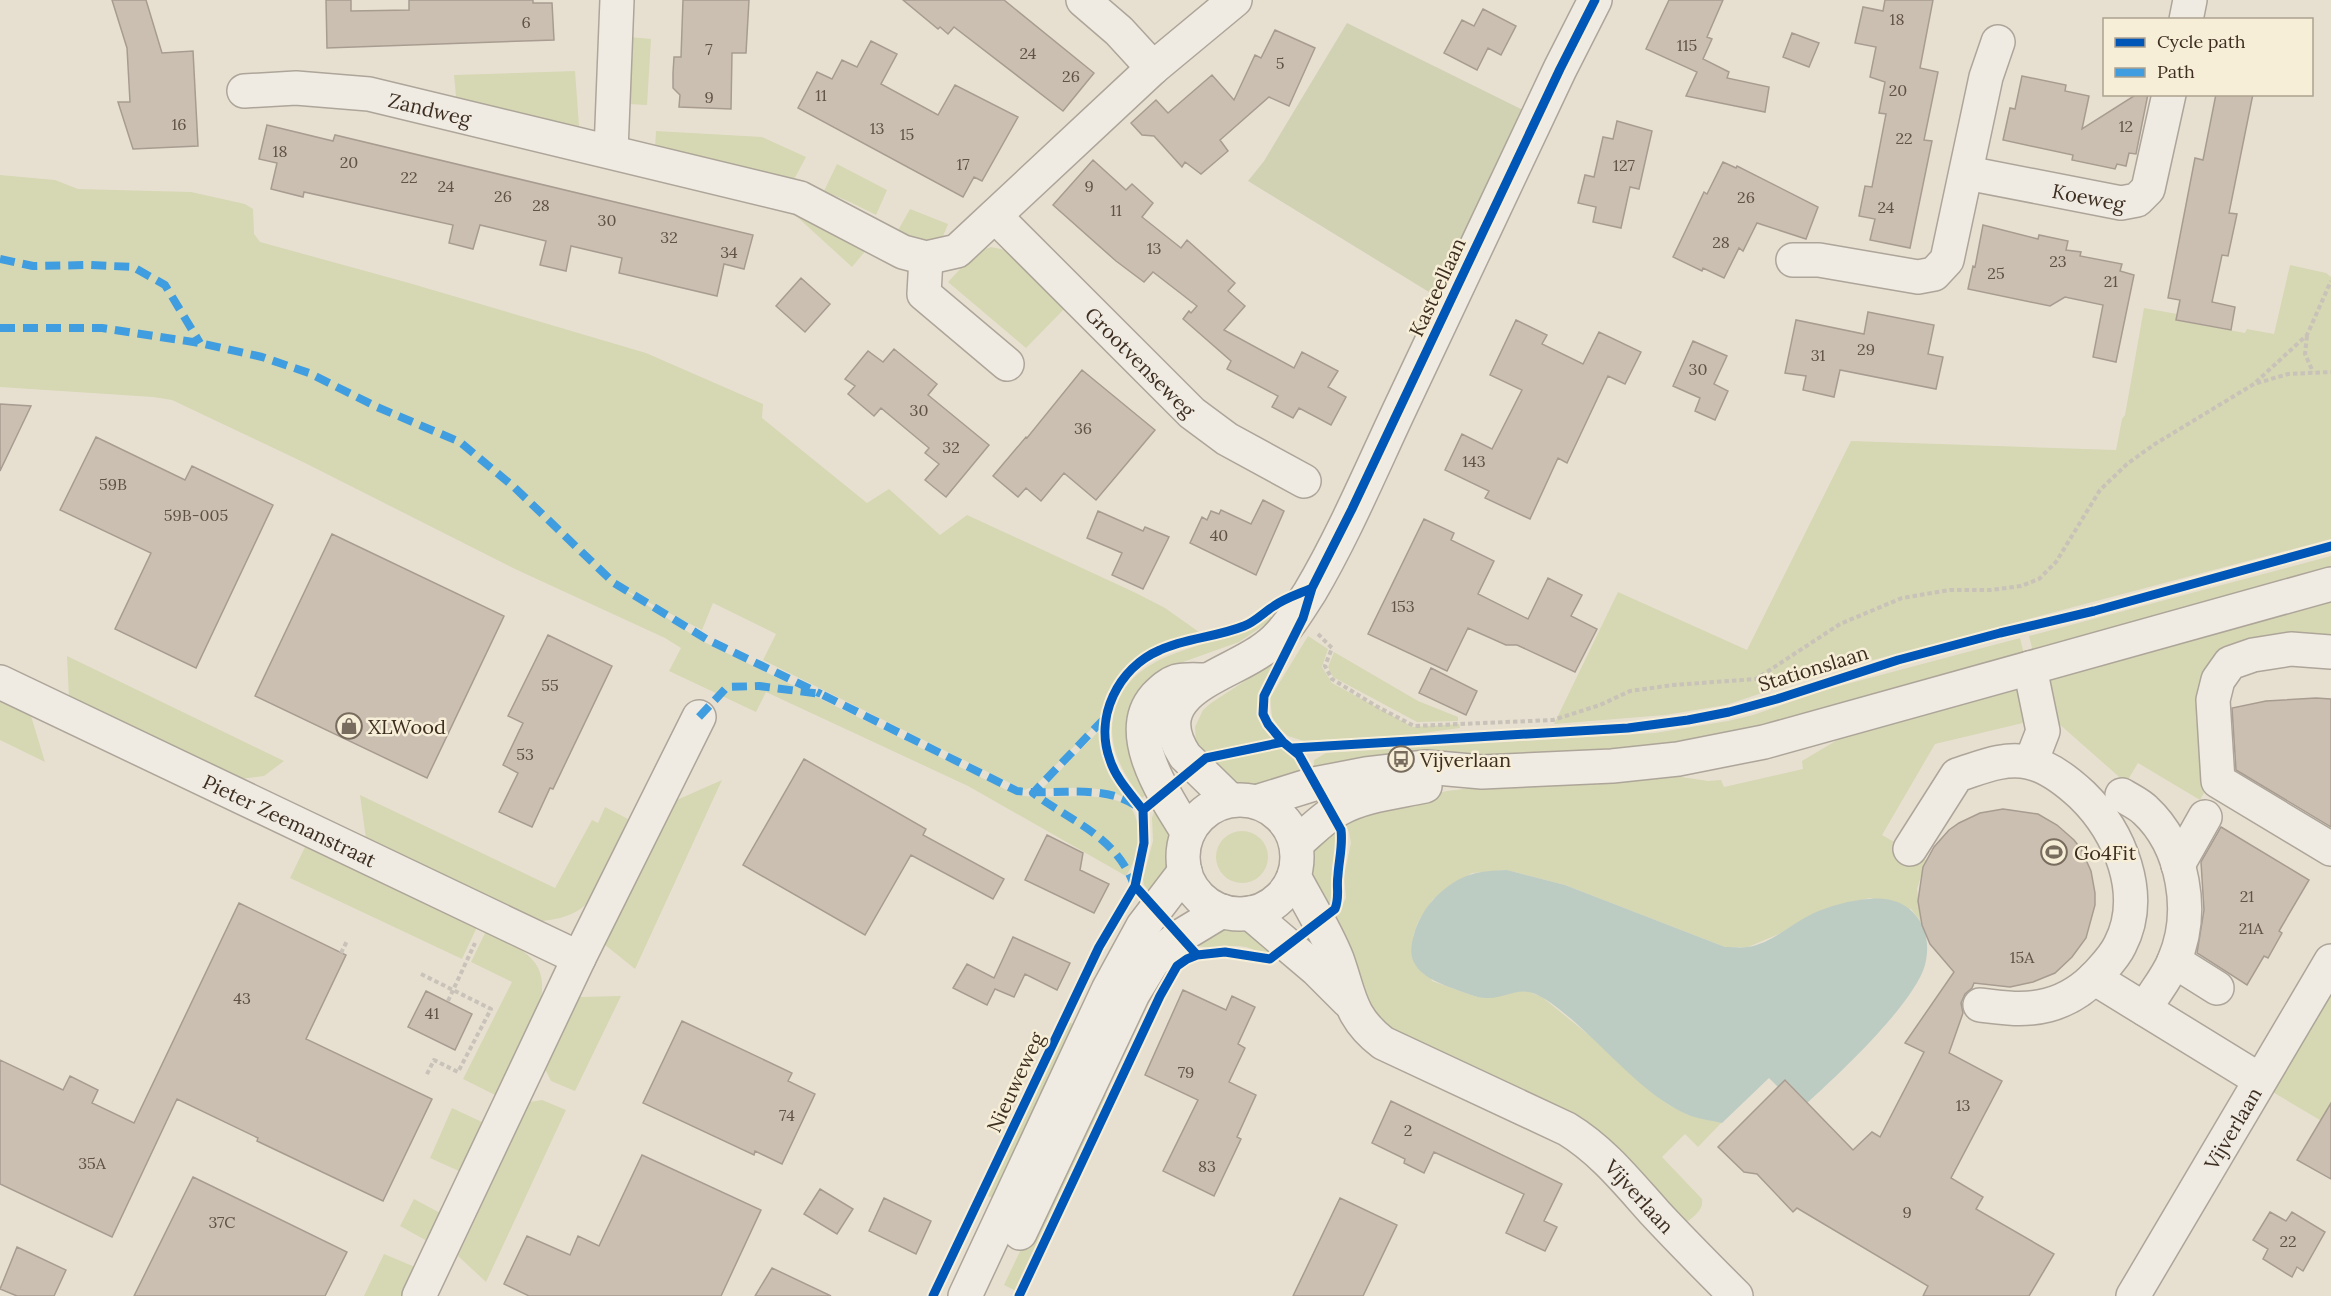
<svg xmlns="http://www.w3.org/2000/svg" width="2331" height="1296" font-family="Lora,serif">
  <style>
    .green { fill: #d6d7b3 }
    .cemetery { fill: #d1d1b3 }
    .water { fill: #bcccc2 }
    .building { fill: #cbbfb2; stroke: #a89c90; stroke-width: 1.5 }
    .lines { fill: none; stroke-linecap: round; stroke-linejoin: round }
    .minor-casing { stroke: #ada599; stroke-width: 36 }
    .path { stroke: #c8c2b9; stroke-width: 4; stroke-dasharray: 4.5 3; stroke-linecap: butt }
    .minor { stroke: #efebe3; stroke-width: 33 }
    .quiet { stroke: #3f9de0; stroke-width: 8; stroke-dasharray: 15 8; stroke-linecap: butt }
    .cycleway-casing { stroke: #f7eed8; stroke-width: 13 }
    .cycleway { stroke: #0057b8; stroke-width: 9 }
    .labels { text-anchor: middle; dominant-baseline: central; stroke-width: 5; stroke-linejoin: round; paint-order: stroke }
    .number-label { font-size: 16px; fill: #605244 }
    .street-label { font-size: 20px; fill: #3d2e20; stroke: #f7eed8 }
    .poi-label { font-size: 20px; fill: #3d2e20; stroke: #f7eed8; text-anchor: start }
  </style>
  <rect width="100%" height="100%" fill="#e7e0d1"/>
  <path class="green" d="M630,37L651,39L647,105L628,104Z
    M575,71L579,126L457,107L454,75Z
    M656,131L762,137L806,157L791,185L655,148Z
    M837,164L887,190L876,215L850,202L824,191Z
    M0,175L55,180L78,189L191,192L245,204L253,209L254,234L260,242L409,283L646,353L763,404L762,418L867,503L889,489L940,535L967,515L1136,593L1165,608L1199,632L1165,643L1127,665L1106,695L1101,719L1035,786L1024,790L763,660L776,634L713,603L702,630L621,588L702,641L1017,795C1054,801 1093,789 1129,805C1145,827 1140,854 1126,876L968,786L766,692L756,712L669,671L681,648L665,638L515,569L305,463L172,400L153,397L0,387Z
    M910,209L948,224L941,241L927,243L896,234Z
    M795,215L825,224L867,249L852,267Z
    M991,247L1006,250L1067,306L1026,348L948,282L976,252Z
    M2290,265L2326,273L2331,277V539L1816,675L1726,705L1665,715L1554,724L1618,592L1747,650L1851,441L2116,450L2122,419L2125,415L2144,308L2177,314L2176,320L2245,333L2247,329L2274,334Z
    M2331,556V569L2033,652L2029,636Z
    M2331,601V645L2241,651L2208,699L2205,791L2200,800L2138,763L2126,783L2049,715L2048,679Z
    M1270,615L1273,619L1239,642L1172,666L1151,790L1142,798C1124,776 1108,748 1113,718C1128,642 1219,653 1270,615Z
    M1308,636L1328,649L1322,667L1332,683L1413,727L1459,724L1460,728L1409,735L1304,741L1288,736L1280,729L1272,717L1270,698Z
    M2020,638L2024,654L1812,714L1686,744L1584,753L1475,756V754L1401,756L1314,768V760L1326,753L1655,733L1728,721L1753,715L1828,689Z
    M1334,652L1418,701L1458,717V721L1417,722L1333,677L1328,667Z
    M67,656L284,761L264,776L241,779L69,698Z
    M1271,664L1274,665C1261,688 1247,715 1271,736C1279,743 1290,749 1296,757C1300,764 1302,772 1304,779L1251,787L1232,782L1196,744L1195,727L1203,710L1211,703Z
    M2015,689L2019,692L2027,722L1935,744L1882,835L1926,860L1917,889L1922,923L1911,909L1871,898L1851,902L1813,914L1781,933L1748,947H1725L1565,885L1507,870L1472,873L1433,899L1418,922L1413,936L1432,981L1477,997L1488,998L1525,990L1542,997L1595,1040L1655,1095L1669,1105L1688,1115L1722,1122L1698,1147L1685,1134L1662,1157L1702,1199C1704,1210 1694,1216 1686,1223L1389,1028L1376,1017L1334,920L1346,898L1344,876L1351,843L1349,832L1344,821L1391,804L1447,791L1497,785L1668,775L1708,781L1721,780L1724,787L1803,769L1802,761L1849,733Z
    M0,701L31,716L45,762L0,740Z
    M1100,730L1102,756L1123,797C1100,784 1068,788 1042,789Z
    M722,780L635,969L604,944L670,803Z
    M360,795L555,888L592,820L598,823L605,807L628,819C619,840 600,893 583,907C569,918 552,920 535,922L366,839Z
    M1155,809L1173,837L1166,866L1153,896L1144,885L1143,879L1153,841L1152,818Z
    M1334,830L1338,836V846L1332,867L1334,899L1330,907L1325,911C1318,893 1304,866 1317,847C1321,841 1329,836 1334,830Z
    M1216 857a26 26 0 1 1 52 0a26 26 0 1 1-52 0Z
    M305,847L477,927L462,959L290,878Z
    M1228,928L1246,929L1273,952C1262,955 1257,950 1246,947C1229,943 1210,952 1194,944L1216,929Z
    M486,931C525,951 553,960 538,1011L497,1096L463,1079L512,982L471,962Z
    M2331,988V1125L2330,1126L2271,1091Z
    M621,996L575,1091L551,1081L545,1069L580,997Z
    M1068,1022L1083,1028L1001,1202L988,1196Z
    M1094,1095H1108L1016,1291L1004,1285Z
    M542,1100L566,1110L486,1282L458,1256L530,1102Z
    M452,1108L484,1123L461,1172L430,1158Z
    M414,1199L442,1214L427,1241L400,1226Z
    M384,1254L415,1267L402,1296H364Z"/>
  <path class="cemetery" d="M1347,23L1531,114L1442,300L1248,181L1264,161Z"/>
  <path class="water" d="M1507,870L1565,885L1725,947C1732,947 1741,948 1748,947C1772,943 1791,924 1812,914C1829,906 1851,900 1869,899C1888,897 1906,902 1917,917C1928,931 1929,949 1925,965C1914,1004 1838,1075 1807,1103L1786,1080L1778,1087L1769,1078L1722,1123C1710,1120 1697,1119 1686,1114C1635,1091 1594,1031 1545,999C1520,983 1512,997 1488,998C1478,999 1467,993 1457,990C1436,982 1406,972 1412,943C1415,924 1426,905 1440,893C1463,873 1478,871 1507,870Z"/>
  <path class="building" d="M112,0H146L162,53L193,51L198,146L133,149L118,102H130L127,48Z
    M326,0H351V11L409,10V0H533V3H552L554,40L327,48Z
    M683,0H749L746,53H732L731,109L679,107L680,95L673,88V73L674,57H681Z
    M903,0H1004L1094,73L1063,111L954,27L948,34L940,27L938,29Z
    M1669,0H1723L1707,37L1712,39L1703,59L1729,72L1727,78L1769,87L1765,112L1686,96L1697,72L1646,49Z
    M1885,0H1933L1920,68L1938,72L1924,140L1932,141L1910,248L1870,240L1875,219L1859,216L1865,186L1872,187L1886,114L1879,113L1885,82L1870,77L1876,47L1855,43L1863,7L1883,11Z
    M1483,9L1516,26L1501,55L1488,48L1477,70L1444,53L1462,20L1474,26Z
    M1275,30L1315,48L1289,106L1269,97L1220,140L1228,151L1201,174L1185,162L1182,167L1154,136L1142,135L1131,123L1156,100L1168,113L1212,75L1234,100L1255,55L1261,58Z
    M1792,33L1819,43L1809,67L1783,57Z
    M871,41L897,54L881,84L938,115L955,85L1018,117L982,181L974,177L963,197L798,108L817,72L832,79L842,60L857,67Z
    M2022,76L2066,85L2065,91L2089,96L2082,129L2137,94H2148L2136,154L2129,153L2126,166L2117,164L2115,169L2072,160L2073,155L2003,140L2010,108L2015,109Z
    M2216,94H2253L2229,213L2237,214L2228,256L2222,255L2212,302L2235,307L2231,330L2176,320L2180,300L2168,298L2195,158L2203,160Z
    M1617,121L1652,131L1639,189L1630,187L1621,228L1593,222L1596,207L1578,203L1585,175L1594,177L1603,137L1613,139Z
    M267,125L333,141L335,135L753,235L744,269L724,264L717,296L619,273L622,258L571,246L566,271L540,265L546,241L480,225L473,249L449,243L453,225L304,192L303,197L271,189L277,163L259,159Z
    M1093,160L1126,190L1132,184L1153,203L1142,217L1181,248L1187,240L1235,283L1228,291L1245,306L1224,330L1294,368L1302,352L1338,371L1328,387L1346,397L1331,425L1299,408L1293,418L1272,407L1278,396L1227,369L1231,361L1183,319L1189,311L1191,313L1197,306L1153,272L1144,282L1116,261L1053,205Z
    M1723,162L1736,168L1737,166L1818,207L1806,239L1757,223L1743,251L1739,248L1724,278L1703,268L1702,271L1673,257L1704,192L1707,194Z
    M1983,225L2038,239L2039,235L2068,241L2066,250L2081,252L2080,256L2122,264L2120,271L2134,275L2116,362L2093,357L2103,305L2065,297L2050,306L1968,289L1973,266L1975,267Z
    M801,278L830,304L805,332L776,306Z
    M1868,312L1934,325L1928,354L1943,357L1936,389L1840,370L1834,397L1803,390L1806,376L1785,373L1796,320L1864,334Z
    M1516,320L1547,335L1542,344L1583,364L1599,332L1641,352L1625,384L1608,376L1567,463L1558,458L1530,519L1485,498L1489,491L1445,470L1462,434L1492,449L1522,390L1490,375Z
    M1693,341L1727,356L1714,384L1728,391L1715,420L1695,411L1700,398L1673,386Z
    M894,349L937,384L928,395L989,445L946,497L925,480L939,464L925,453L929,448L881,408L874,416L848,394L855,386L845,379L868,351L883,362Z
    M1082,370L1155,430L1096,500L1064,473L1041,501L1026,488L1018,497L993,476L1026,437L1027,438Z
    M0,404L31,406L0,471Z
    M96,437L185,480L192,466L273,505L196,668L115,629L151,553L60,510Z
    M1263,500L1284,511L1256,575L1190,543L1202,517L1207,520L1211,511L1219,514L1221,510L1251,524Z
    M1098,511L1143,531L1145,527L1169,537L1143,589L1112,575L1122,553L1087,538Z
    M1424,519L1454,533L1451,540L1494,561L1478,594L1528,619L1548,578L1582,595L1571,616L1597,629L1575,672L1517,645H1506L1468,628L1447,671L1368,634Z
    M332,534L504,616L427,778L255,696Z
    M548,635L612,666L553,789L550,788L532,827L499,812L518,773L503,765L523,723L508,716Z
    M1431,668L1477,691L1466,715L1419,693Z
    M2316,698L2331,699V827L2236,770L2232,708L2266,701Z
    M804,759L926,829L923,835L1004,879L993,899L911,855L865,935L743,865Z
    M2003,809L2038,814L2057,825L2074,840L2081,849L2091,871L2095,893V905L2086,938L2072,957L2055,973L2033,982L2010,987L1974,983L1972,988L1965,994L1961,1003L1963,1013L1949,1053L2002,1081L1951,1178L1983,1197L1976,1209L2054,1254L2029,1296H1923L1928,1286L1797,1208L1793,1212L1757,1174L1744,1172L1718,1147L1785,1080L1853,1150L1872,1132L1880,1137L1924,1052L1905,1043L1954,972L1930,944L1922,925L1918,901L1923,867L1934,847L1949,830L1959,823L1980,813Z
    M2221,827L2309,880L2279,931L2282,933L2268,958L2264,956L2247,985L2197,953L2204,910L2201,862Z
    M1047,835L1083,853L1080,870L1109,884L1094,913L1025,880Z
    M239,903L346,955L306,1039L432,1099L383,1201L257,1141L258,1138L177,1099L112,1237L0,1184V1060L63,1090L70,1076L98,1090L92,1103L134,1123Z
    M1013,937L1070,963L1057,990L1025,974L1014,997L995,989L987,1005L953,988L967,964L994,978Z
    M1183,990L1226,1010L1232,996L1255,1007L1238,1044L1245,1048L1229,1082L1256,1095L1237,1137L1241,1139L1214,1196L1163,1171L1198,1100L1145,1075Z
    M426,991L472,1014L455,1050L408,1027Z
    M682,1021L792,1073L788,1081L815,1094L782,1164L755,1151L754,1155L643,1103Z
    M1391,1101L1562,1184L1544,1221L1557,1227L1545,1251L1506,1233L1524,1194L1434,1152L1424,1173L1404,1163L1405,1159L1372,1143Z
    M2331,1103V1179L2297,1160Z
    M642,1155L761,1210L721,1296H529L504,1284L527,1236L570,1255L578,1236L599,1246Z
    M193,1177L347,1252L325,1296H134Z
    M820,1189L853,1209L837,1234L804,1214Z
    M884,1198L931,1221L916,1254L869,1231Z
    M1340,1198L1397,1225L1363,1296H1293Z
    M2270,1212L2286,1221L2292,1212L2325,1232L2303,1271L2297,1267L2292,1277L2263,1259L2268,1249L2253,1240Z
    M17,1247L66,1270L54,1296H17L0,1289Z
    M772,1268L831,1296H755Z"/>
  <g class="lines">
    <g class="minor-casing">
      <g id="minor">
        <path d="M1083,0L1119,31L1153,68"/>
        <path d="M2186,20L2190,0"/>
        <path id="s1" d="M244,91L296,88L369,94L800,198L903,252L926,258L957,251L1153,68L1235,0"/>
        <path d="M611,151L617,0"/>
        <path id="s2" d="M1967,173L2121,203L2137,200L2148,189L2169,94"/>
        <path id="s3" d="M995,216L1192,413L1227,439L1304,481"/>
        <path d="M926,258L924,294L1007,364"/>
        <path d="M1793,260H1819L1918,277L1934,274L1947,260L1986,77L1998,42"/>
        <path d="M2331,652L2291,649L2253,655L2230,663L2218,680L2213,700L2218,781L2331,849"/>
        <path d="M2030,668L2043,731L2031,762"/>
        <path id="s4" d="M0,682L579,958"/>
        <path d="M2122,795C2130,800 2139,804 2145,810C2184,846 2195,913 2174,961C2167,978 2154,993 2145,1009"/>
        <path d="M1230,800L1185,756C1143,691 1229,676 1265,648C1285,634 1297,612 1310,592C1345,533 1374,463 1404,400C1456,290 1508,179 1560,69L1595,0"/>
        <circle cx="1240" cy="857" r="57"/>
        <path d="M1256,802L1314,784L1366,774L1426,767L1482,772L1612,766L1678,759L1764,742L2331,584"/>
        <path d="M1188,833C1167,799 1122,735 1155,697C1162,690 1168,684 1177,681C1186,679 1197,680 1205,680"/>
        <path d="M1296,844C1310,832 1323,818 1339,809C1364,795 1397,792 1425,786"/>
        <path d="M1910,849L1957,775C1980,768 2003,757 2028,762C2048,766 2068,782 2082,795C2120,832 2146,895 2120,945C2115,956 2106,965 2098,974C2085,988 2067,1000 2048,1005C2025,1011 2003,1008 1980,1005"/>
        <path d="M2178,865L2205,817"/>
        <path id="s5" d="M1294,876C1307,901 1327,933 1337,959C1350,995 1349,1017 1383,1043L1567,1129C1603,1151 1628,1183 1656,1214C1682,1242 1709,1269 1736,1296"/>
        <path d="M1250,913L1317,970L1348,1001"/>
        <path d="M2174,961L2217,988"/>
        <path d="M2094,978L2260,1080"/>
        <path d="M1020,1233L1133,994L1152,963L1165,948L1179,937L1222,911"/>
        <path d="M419,1296L579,958L699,717"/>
        <path d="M965,1296L1108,990L1143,926L1185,871"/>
        <path id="s6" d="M2133,1296L2331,961"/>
      </g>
    </g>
    <path class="path" d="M2307,336L2305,354L2313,372
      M2256,382L2307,335L2331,281
      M1318,634L1332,648L1325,666L1332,679L1376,706L1414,726L1553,720L1600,705L1630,691L1673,685L1756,679L1840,624L1902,598L1950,590H1991L2021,586L2039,579L2056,562L2100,490L2127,464L2155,444L2254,384L2288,374L2331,372
      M341,953L347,941
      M421,974L491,1009L458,1072L434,1060L426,1076
      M448,1001L475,943"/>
    <use href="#minor" class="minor"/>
    <path class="quiet" d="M0,259L33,266L90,265L133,267L165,285L200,343
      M0,328H102L200,343L262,357L309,373L377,407L460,442L514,487L614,583L708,640L821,694
      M699,717L727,687L759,686L821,694L1017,791C1055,796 1100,783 1135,805
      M1104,719L1033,793C1073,823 1115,835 1134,885"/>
    <g class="cycleway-casing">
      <path id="cycleway" d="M1293,748L1628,728L1688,720L1729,712L1777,699L1898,660L2000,633L2094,611L2331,546
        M1143,810C1131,794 1116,779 1110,760C1094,717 1118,668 1160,650C1186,638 1217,637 1244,626C1255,622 1264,612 1274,606C1285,598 1299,594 1312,588
        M1143,810L1206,758L1283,742
        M1135,886L1197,955
        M933,1296L1099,947L1135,886L1144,843L1143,810
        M1019,1296L1160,996L1177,966L1187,959L1197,955L1225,952L1270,959L1335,909C1340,896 1336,888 1338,875C1339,859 1343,846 1341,830L1299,755L1283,742L1268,724L1263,714L1264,696L1303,618L1312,588L1352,509L1560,69L1595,0"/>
    </g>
    <use href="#cycleway" class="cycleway"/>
  </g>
  <defs>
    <g id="shop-ring" transform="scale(1.35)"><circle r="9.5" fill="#f7eed8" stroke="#786c5e" stroke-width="1.5"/><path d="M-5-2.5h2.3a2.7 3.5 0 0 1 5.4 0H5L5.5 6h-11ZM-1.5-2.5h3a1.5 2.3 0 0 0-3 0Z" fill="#786c5e"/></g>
    <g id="bus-ring" transform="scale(1.35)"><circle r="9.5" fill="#f7eed8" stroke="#786c5e" stroke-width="1.5"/><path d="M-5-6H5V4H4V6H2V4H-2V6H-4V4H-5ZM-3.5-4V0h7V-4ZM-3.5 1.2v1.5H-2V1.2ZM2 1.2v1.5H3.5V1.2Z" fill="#786c5e"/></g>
    <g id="stadium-ring" transform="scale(1.35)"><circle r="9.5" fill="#f7eed8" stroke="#786c5e" stroke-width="1.5"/><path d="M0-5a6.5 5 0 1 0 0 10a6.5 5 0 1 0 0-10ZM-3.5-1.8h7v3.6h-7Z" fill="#786c5e"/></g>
  </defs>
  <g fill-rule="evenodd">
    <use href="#shop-ring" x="349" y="726"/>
    <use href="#bus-ring" x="1401" y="759"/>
    <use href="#stadium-ring" x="2054" y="852"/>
  </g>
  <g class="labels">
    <g class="number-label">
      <text x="1897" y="19">18</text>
      <text x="526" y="22">6</text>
      <text x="1687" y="45">115</text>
      <text x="709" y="49">7</text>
      <text x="1028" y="53">24</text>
      <text x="1280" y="63">5</text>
      <text x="1071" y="76">26</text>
      <text x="1898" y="90">20</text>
      <text x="821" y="95">11</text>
      <text x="709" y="97">9</text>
      <text x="179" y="124">16</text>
      <text x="2126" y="126">12</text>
      <text x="877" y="128">13</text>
      <text x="907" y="134">15</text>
      <text x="1904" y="138">22</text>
      <text x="280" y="151">18</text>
      <text x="349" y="162">20</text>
      <text x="963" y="164">17</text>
      <text x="1624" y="165">127</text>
      <text x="409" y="177">22</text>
      <text x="446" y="186">24</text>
      <text x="1089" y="186">9</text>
      <text x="503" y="196">26</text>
      <text x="1746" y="197">26</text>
      <text x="541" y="205">28</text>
      <text x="1886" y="207">24</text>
      <text x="1116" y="210">11</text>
      <text x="607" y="220">30</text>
      <text x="669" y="237">32</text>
      <text x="1721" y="242">28</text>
      <text x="1154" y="248">13</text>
      <text x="729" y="252">34</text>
      <text x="2058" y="261">23</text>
      <text x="1996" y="273">25</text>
      <text x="2111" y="281">21</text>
      <text x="1866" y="349">29</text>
      <text x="1818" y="355">31</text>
      <text x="1698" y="369">30</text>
      <text x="919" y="410">30</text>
      <text x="1083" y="428">36</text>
      <text x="951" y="447">32</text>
      <text x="1474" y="461">143</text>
      <text x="113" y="484">59B</text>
      <text x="196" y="515">59B-005</text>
      <text x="1219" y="535">40</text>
      <text x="1403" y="606">153</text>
      <text x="550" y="685">55</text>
      <text x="525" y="754">53</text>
      <text x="2247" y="896">21</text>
      <text x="2251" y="928">21A</text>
      <text x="2022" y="957">15A</text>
      <text x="242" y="998">43</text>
      <text x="432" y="1013">41</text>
      <text x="1186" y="1072">79</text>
      <text x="1963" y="1105">13</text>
      <text x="787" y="1115">74</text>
      <text x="1408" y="1130">2</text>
      <text x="92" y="1163">35A</text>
      <text x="1207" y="1166">83</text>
      <text x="1907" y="1212">9</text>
      <text x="222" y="1222">37C</text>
      <text x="2288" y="1241">22</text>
    </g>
    <g class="street-label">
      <text stroke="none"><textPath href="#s1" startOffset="188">Zandweg</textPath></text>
      <text stroke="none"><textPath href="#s2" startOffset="124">Koeweg</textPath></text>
      <text transform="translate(1437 287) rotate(-65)">Kasteellaan</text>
      <text stroke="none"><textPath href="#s3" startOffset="206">Grootvenseweg</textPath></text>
      <text transform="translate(1813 668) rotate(-17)">Stationslaan</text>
      <text stroke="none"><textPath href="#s4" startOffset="321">Pieter Zeemanstraat</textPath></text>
      <text transform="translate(1015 1082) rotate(-65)">Nieuweweg</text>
      <text stroke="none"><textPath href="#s6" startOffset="195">Vijverlaan</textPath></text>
      <text stroke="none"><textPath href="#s5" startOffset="494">Vijverlaan</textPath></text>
    </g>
    <g class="poi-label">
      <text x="368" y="726">XLWood</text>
      <text x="1420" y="759">Vijverlaan</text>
      <text x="2074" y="852">Go4Fit</text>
    </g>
  </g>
  <rect x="2103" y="18" width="210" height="78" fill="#f7eed8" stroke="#ada18e" stroke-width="1.5"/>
  <rect x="2115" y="38" width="30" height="9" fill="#0057b8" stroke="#ada18e" stroke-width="1.5"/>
  <text x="2157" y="48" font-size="18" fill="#3d2e20">Cycle path</text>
  <rect x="2115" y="68" width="30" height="9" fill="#3f9de0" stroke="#ada18e" stroke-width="1.5"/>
  <text x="2157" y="78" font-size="18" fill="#3d2e20">Path</text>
</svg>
